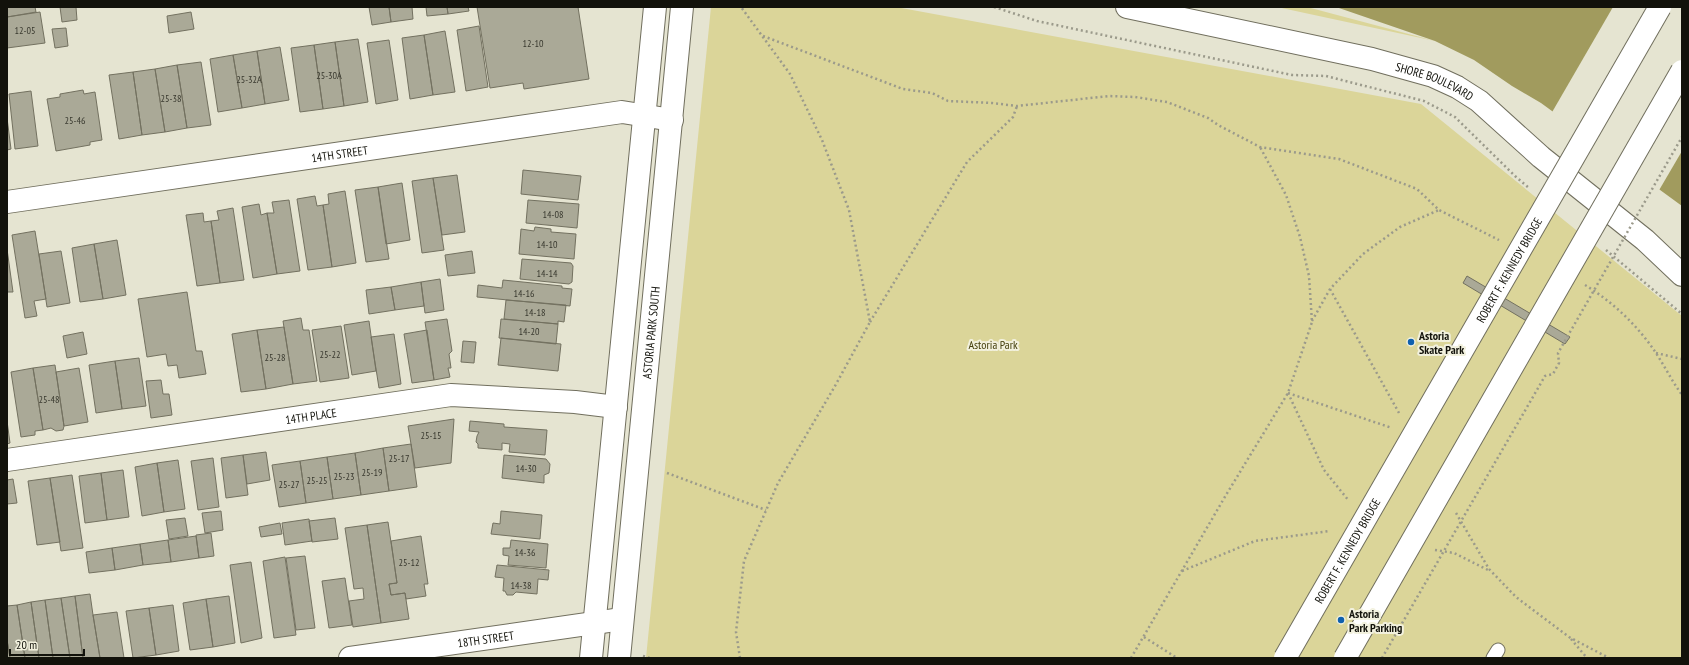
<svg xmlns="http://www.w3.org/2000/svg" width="1689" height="665" font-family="'PT Sans Narrow',sans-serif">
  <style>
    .green { fill: #dbd599 }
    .water { fill: #a19b5e }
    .pier { fill: #e5e4d1 }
    .building { fill: #aaa997; stroke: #737160 }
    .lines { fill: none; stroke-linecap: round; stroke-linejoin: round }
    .lane-casing { stroke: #716f5e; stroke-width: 15 }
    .street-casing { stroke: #716f5e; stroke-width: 24 }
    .secondary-casing { stroke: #716f5e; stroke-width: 24 }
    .path { stroke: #9b9a8b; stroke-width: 2.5; stroke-dasharray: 2 3; stroke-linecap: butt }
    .lane { stroke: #fff; stroke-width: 13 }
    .street { stroke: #fff; stroke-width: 22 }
    .secondary { stroke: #fff; stroke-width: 22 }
    .highway-bridge-casing { stroke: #716f5e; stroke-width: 24; stroke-linecap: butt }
    .path-bridge { stroke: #9b9a8b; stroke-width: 2.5; stroke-dasharray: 2 3; stroke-linecap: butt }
    .highway-bridge { stroke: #fff; stroke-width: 22 }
    .poi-dot { fill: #0f60ae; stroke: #f2f1de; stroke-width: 1.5 }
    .labels { text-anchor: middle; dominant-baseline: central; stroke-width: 4; stroke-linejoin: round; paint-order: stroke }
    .number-label { font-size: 10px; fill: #38382e }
    .street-label { font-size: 12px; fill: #12120b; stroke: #f2f1de }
    .poi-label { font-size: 12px; font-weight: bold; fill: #12120b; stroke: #f2f1de; text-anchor: start }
    .park-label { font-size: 12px; fill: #45400e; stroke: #f2f1de }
  </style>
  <rect width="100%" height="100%" fill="#e5e4d1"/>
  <path class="green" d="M711,7H896L1421,104L1682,316V658H646Z
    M1277,7H1307L1435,41Z"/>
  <path class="water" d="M1336,7H1682V206L1541,103L1512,86L1474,60L1435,41Z"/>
  <path class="pier" d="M1613,7H1682V151L1658,192L1551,114Z"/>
  <path class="building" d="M7,7H35L36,12L7,17Z
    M60,7H76L77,20L62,22Z
    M369,7H389L391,22L372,25Z
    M389,7H412L413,19L391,22Z
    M426,7H447L448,14L427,16Z
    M447,7H468L469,11L448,14Z
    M477,7H578L589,79L524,89L523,83L490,88Z
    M40,12L45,43L7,48V17Z
    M191,12L194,29L169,33L167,16Z
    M479,26L488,87L466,91L457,30Z
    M66,28L68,46L55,48L52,29Z
    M445,31L455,92L433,95L424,35Z
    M424,35L433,95L410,99L402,38Z
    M358,39L368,102L344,106L335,42Z
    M389,40L398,100L376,104L367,43Z
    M335,42L344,106L323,109L314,45Z
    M314,45L323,109L300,112L291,48Z
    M280,47L289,100L265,104L257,51Z
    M257,51L265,104L242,108L233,55Z
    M233,55L242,108L218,112L210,59Z
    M201,62L211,125L187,128L177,65Z
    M177,65L187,128L165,132L155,69Z
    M155,69L165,132L142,135L133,72Z
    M133,72L142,135L119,139L109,75Z
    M83,90L84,94L95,92L102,140L90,142V145L56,151L47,99L60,97V94Z
    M31,91L38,146L15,149L9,94Z
    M7,118L11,149L7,150Z
    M523,170L581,176L578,200L521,194Z
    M457,175L465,232L442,235L433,178Z
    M433,178L444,250L422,253L412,181Z
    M402,183L410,240L386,244L378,187Z
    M378,187L389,259L366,262L355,190Z
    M345,191L356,263L332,267L323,205L329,204L328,194Z
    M315,196L317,206L323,205L332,267L308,270L297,199Z
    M289,200L300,271L277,274L267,213H274L272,202Z
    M528,200L579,204L577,228L526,223Z
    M259,204L261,215L267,213L277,274L253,278L242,207Z
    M233,208L244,280L220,283L211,221L219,220L217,211Z
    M203,213L204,222L211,221L220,283L197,286L186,215Z
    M535,227L551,229V232L576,234L574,259L519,254L521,229L534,231Z
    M35,231L46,299L34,301L37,316L25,318L12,235Z
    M117,240L126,295L103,299L94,244Z
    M94,244L103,299L80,302L72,248Z
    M7,249L13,292H7Z
    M61,251L70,303L47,307L39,254Z
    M472,251L475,273L448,276L445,255Z
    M522,259L571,263L573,266L572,282L569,284L520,279Z
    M1467,276L1570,337L1565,344L1463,283Z
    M440,279L444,310L425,313L421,282Z
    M503,280L562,286V288L572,289L570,306L477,297L478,285L502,288Z
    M421,282L424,306L395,310L391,287Z
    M391,287L395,310L369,314L366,290Z
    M187,292L196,351H202L206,374L179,378L177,365L168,366L166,354L147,357L138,299Z
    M506,300L566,305L564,322L558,321V324L504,319Z
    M301,318L303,330H309L317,381L293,384L283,321Z
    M447,319L452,351L449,354L451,368H448L450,377L434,380L425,322Z
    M501,319L558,324L556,344L499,338Z
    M369,321L376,371L352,375L344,325Z
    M341,326L349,378L320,382L312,330Z
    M284,327L293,384L266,389L257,330Z
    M257,330L266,389L241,392L232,334Z
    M427,330L434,380L412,383L404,334Z
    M83,332L87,354L67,358L63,336Z
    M394,334L401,384L379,388L371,337Z
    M501,338L561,344L558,371L498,365Z
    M463,341L476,342L474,363L461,362Z
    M139,358L146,406L122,409L115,361Z
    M115,361L122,409L96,413L89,365Z
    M55,365L64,426L63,430L56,431L51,428L43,430L33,368Z
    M33,368L43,430L35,431V435L21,437L11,372Z
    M79,368L88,422L64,426L56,372Z
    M161,380L163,394H169L172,415L151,418L146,381Z
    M454,419L451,463L415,468L408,426Z
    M7,421L10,443L7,444Z
    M470,421L504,424V427L547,430L545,455L509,452L510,444L502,443V450L478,448V444L476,442L477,436L479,432L469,431Z
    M411,444L417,487L389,491L383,448Z
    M383,448L389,491L361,495L355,453Z
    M266,452L270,480L247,484L243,455Z
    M355,453L361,495L333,499L327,457Z
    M243,455L248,495L226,498L221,458Z
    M504,455L546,459L550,464L549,473L544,475V483L502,478Z
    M327,457L333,499L306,503L300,461Z
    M213,458L219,507L198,510L191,461Z
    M178,460L185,509L164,512L157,463Z
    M300,461L306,503L279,507L272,465Z
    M157,463L164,512L142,516L135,467Z
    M123,470L129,517L107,520L101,473Z
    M101,473L107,520L85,523L79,476Z
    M72,475L83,548L61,551L50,478Z
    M50,478L60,542L37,545L28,481Z
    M13,479L17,503L7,504V480Z
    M221,511L223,530L205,533L202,513Z
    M501,511L542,515L540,539L491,534L493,523L500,524Z
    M185,518L188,536L169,539L166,520Z
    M335,518L338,539L312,542L309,521Z
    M309,519L312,541L285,545L282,523Z
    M388,522L397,583L389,584L391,595L405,593L409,619L381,623L367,525Z
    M280,523L282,534L261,537L259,527Z
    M367,525L381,623L353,627L349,601L364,599L363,588L354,589L345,528Z
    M211,533L214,556L199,558L196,535Z
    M196,536L199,558L171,562L168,540Z
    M421,536L428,584H424L426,596L406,599L405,593L391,595L389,584L397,583L391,541Z
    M168,540L171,562L143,565L140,544Z
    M511,540L548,544L546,568L508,565L509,556L503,555V548H510Z
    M140,544L143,565L115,570L112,548Z
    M112,548L115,570L89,573L86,552Z
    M305,556L315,628L296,630L286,558Z
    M285,557L296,635L274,638L263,561Z
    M251,562L262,638L241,643L230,565Z
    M497,565L549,570L548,580L538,579L537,594L516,592L513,595H507L505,591H503L504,578L495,577Z
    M345,578L352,625L329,628L322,581Z
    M90,594L93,615L100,658H83L75,596Z
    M75,596L83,658H70L61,598Z
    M229,596L235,643L213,647L206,599Z
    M61,598L70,658H53L45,600Z
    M206,599L213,647L190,650L183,603Z
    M45,600L53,658H39L31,602Z
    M31,602L39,658H25L17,605Z
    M17,605L25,658H10L7,640V606Z
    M173,605L179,651L156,655L149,608Z
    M149,608L156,655L133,658L126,611Z
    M117,612L124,658H100L93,615Z
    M7,640L10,658H7Z"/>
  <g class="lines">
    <g class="lane-casing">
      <path id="lane" d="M1493,658L1498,650"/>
    </g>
    <g class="street-casing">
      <g id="street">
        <path id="s1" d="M1127,7L1372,59L1433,76L1457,87L1479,101L1541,157L1645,240L1682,275"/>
        <path id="s2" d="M7,202L622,112L672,120"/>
        <path id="s3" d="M7,460L451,395L575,402L616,407"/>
        <path id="s4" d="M350,658L622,619"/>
      </g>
    </g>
    <g class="secondary-casing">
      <g id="secondary">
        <path d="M591,658L655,7"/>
        <path id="s5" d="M619,658L682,7"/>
      </g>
    </g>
    <path class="path" d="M994,7L1037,21L1292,75L1326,76L1424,101L1455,117L1515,176L1529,188
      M763,36L903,89L932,93L948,101L992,103L1017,106L1109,96L1135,97L1167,102L1208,118L1218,125L1260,147L1339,159L1417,189L1439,210L1499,240
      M1606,250L1682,314
      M1585,285C1613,302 1638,326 1656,353C1665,367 1672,381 1682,395
      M1330,289L1399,413
      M1312,321L1330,289L1363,254L1400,227L1439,210
      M870,322L967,162L1013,117L1017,106
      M1656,353L1682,359
      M1288,393L1324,470L1349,501
      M1288,393L1392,428
      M667,473L766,510
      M1456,513L1489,569L1516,597L1569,637L1609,658
      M1435,550L1454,553L1490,571
      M1182,571L1255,541L1330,531
      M1144,637L1177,658
      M1571,639L1587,658
      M643,656L650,658
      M740,658L736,632L744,561L778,483L835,386L870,322L849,210L822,140L790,74L741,7
      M1131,658L1226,495L1288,393L1312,322L1309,276L1300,237L1286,195L1260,147"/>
    <use href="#lane" class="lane"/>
    <use href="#street" class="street"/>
    <use href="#secondary" class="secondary"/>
    <g class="highway-bridge-casing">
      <g id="highway-bridge">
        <path id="s6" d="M1285,658L1660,7"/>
        <path d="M1345,658L1682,71"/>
      </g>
    </g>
    <path class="path-bridge" d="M1382,658L1545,376L1553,374L1559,363L1558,353L1682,137"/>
    <use href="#highway-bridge" class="highway-bridge"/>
  </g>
  <g class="poi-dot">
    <circle cx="1411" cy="342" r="4"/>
    <circle cx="1341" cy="620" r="4"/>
  </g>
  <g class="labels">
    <g class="number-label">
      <text x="25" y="30">12-05</text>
      <text x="533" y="43">12-10</text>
      <text x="329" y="75">25-30A</text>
      <text x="249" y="79">25-32A</text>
      <text x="171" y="98">25-38</text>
      <text x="75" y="120">25-46</text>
      <text x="553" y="214">14-08</text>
      <text x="547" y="244">14-10</text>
      <text x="547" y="273">14-14</text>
      <text x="524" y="293">14-16</text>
      <text x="535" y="312">14-18</text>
      <text x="529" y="331">14-20</text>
      <text x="330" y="354">25-22</text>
      <text x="275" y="357">25-28</text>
      <text x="49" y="399">25-48</text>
      <text x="431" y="435">25-15</text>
      <text x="399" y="458">25-17</text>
      <text x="526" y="468">14-30</text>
      <text x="372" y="472">25-19</text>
      <text x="344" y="476">25-23</text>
      <text x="317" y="480">25-25</text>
      <text x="289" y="484">25-27</text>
      <text x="525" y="552">14-36</text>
      <text x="409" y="562">25-12</text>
      <text x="521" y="585">14-38</text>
    </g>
    <g class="street-label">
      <text stroke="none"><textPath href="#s1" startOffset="317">SHORE BOULEVARD</textPath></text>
      <text stroke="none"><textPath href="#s2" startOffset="336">14TH STREET</textPath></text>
      <text stroke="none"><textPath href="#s6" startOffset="448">ROBERT F. KENNEDY BRIDGE</textPath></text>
      <text stroke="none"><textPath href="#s5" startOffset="327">ASTORIA PARK SOUTH</textPath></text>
      <text stroke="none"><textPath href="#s3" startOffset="307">14TH PLACE</textPath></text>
      <text stroke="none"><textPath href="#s6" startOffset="124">ROBERT F. KENNEDY BRIDGE</textPath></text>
      <text stroke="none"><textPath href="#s4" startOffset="137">18TH STREET</textPath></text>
    </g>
    <g class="poi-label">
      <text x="1419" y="335">Astoria<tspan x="1419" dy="14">Skate Park</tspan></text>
      <text x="1349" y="613">Astoria<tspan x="1349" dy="14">Park Parking</tspan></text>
    </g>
    <g class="park-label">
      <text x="993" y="344">Astoria Park</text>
    </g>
  </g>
  <rect width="1689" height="665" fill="none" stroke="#12120b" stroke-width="16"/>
  <path d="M10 649v6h74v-6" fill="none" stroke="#12120b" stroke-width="2"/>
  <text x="16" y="649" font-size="12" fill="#12120b" stroke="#f2f1de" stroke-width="3" paint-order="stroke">20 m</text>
</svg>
